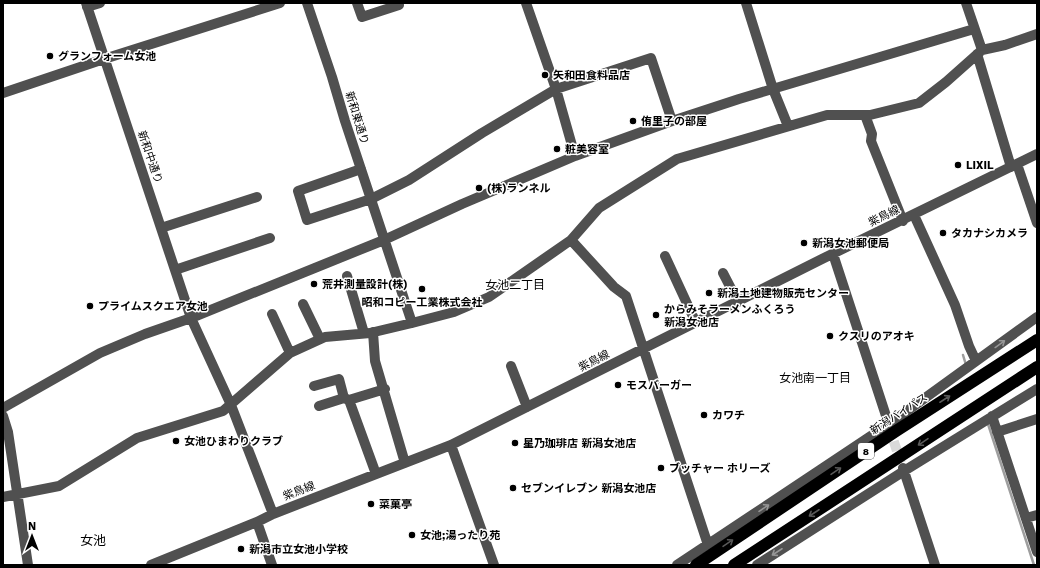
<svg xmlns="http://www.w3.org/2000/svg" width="1040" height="568" font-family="'Work Sans','Noto Sans JP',sans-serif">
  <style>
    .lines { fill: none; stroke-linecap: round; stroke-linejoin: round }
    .stream { stroke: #9e9e9e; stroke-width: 2.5 }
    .minor-tunnel { stroke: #d9d9d9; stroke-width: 10; stroke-dasharray: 10 5; stroke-linecap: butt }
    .minor { stroke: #505050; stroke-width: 10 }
    .highway { stroke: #000; stroke-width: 12 }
    .oneway { stroke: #969696 }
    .oneway2 { stroke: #595959 }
    .poi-dot { fill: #000; stroke: #fff; stroke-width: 1.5 }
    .labels { text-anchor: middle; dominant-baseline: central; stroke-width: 3; stroke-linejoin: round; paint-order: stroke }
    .shield { fill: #fff; stroke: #4c4c4c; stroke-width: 1 }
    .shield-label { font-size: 10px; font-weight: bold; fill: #000 }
    .poi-label { font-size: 11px; font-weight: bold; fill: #000; stroke: #fff; text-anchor: start }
    .street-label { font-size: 11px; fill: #000; stroke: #fff }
    .neighbourhood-label { font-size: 12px; fill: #000; stroke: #fff }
    .quarter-label { font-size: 13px; fill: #000; stroke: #fff }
  </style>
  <rect width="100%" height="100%" fill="#fff"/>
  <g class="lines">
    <path class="stream" d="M963,355L966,365
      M988,424L1034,565"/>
    <path class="minor-tunnel" d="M889,427L901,463"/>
    <path class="minor" d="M86,3L191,318L231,405L273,514
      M307,3L332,77L345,121L412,323
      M357,3L362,17L399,5L398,3
      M526,3L556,89L575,156
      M746,3L773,89L788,126
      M966,3L982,50
      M87,7L100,3
      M977,54L1011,167
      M3,93L104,59L280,3
      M865,115L872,134L871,141L903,221
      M1017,164L1037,223
      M361,169L298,191L307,220L371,199L409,180L482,133L556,89L651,58L672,121
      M914,215L955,305L969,346L976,361
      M161,228L257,197
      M571,240L614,287L626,296L708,545
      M833,254L889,425
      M665,256L696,323
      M175,270L270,238
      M723,273L738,302
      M347,276L364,333
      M303,304L320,339
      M272,314L290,353
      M373,332L375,361L405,463
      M511,366L527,407
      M314,386L339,379L344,398L349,400
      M319,406L344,398
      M3,408L100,353L145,334L191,318L384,240L462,204L575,156L672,121L739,99L974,29
      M3,416L8,432L28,565
      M992,416L1037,552
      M997,432L1037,419
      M451,445L494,565
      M903,468L935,565
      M376,474L349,400L385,389
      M3,497L59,486L137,438L223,411L290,353L325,337L370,333L412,323L454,312L489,297L571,240L599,208L677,159L827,115H870L919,103L946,82L982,50L1005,45L1037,34
      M1026,518L1037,515
      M257,522L272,565
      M151,565L257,522L273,514L451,445L822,259L1037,154
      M677,565L889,424L1037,317
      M757,565L904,471L1037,389"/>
    <path class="highway" d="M696,565L896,431L1037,340
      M734,565L1037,367"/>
  </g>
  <defs><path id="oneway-shaft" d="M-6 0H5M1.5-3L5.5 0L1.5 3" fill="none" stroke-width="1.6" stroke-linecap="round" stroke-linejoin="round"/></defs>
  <g class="oneway">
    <use href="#oneway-shaft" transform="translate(1000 344) rotate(-36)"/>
    <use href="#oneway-shaft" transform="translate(764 508) rotate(-34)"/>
    <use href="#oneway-shaft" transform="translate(777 552) rotate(147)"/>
  </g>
  <g class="oneway2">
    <use href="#oneway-shaft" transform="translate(945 399) rotate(-33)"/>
    <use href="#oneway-shaft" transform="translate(923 442) rotate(146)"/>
    <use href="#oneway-shaft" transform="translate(836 471) rotate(-34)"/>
    <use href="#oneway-shaft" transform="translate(814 513) rotate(147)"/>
    <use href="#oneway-shaft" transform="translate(728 543) rotate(-34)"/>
  </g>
  <g class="poi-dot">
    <circle cx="50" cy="56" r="4"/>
    <circle cx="545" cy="75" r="4"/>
    <circle cx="633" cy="121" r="4"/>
    <circle cx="557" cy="149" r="4"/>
    <circle cx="958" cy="165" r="4"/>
    <circle cx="479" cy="188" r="4"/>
    <circle cx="943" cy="233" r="4"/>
    <circle cx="804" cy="243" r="4"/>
    <circle cx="314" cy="284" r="4"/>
    <circle cx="422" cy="289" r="4"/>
    <circle cx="709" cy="293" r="4"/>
    <circle cx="90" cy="306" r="4"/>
    <circle cx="656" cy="315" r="4"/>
    <circle cx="830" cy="336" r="4"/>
    <circle cx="618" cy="385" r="4"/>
    <circle cx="704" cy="415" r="4"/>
    <circle cx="176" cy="441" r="4"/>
    <circle cx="515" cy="443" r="4"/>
    <circle cx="661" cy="468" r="4"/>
    <circle cx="513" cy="488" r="4"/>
    <circle cx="371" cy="504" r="4"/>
    <circle cx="412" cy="535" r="4"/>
    <circle cx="241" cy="549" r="4"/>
  </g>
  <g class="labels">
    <rect class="shield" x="858" y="443" width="16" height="16" rx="3"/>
    <g class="shield-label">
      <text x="866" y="451">8</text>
    </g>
    <g class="poi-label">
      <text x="58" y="56">グランフォーム女池</text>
      <text x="553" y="75">矢和田食料品店</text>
      <text x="641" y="121">侑里子の部屋</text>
      <text x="565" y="149">粧美容室</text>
      <text x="966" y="165">LIXIL</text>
      <text x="487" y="188">(株)ランネル</text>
      <text x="951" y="233">タカナシカメラ</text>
      <text x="812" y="243">新潟女池郵便局</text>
      <text x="322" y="284">荒井測量設計(株)</text>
      <text x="717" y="293">新潟土地建物販売センター</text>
      <text x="422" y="302" text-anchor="middle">昭和コピー工業株式会社</text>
      <text x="98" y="306">プライムスクエア女池</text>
      <text x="664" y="309">からみそラーメンふくろう<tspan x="664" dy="13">新潟女池店</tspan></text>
      <text x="838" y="336">クスリのアオキ</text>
      <text x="626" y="385">モスバーガー</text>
      <text x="712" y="415">カワチ</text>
      <text x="184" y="441">女池ひまわりクラブ</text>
      <text x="523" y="443">星乃珈琲店 新潟女池店</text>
      <text x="669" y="468">ブッチャー ホリーズ</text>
      <text x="521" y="488">セブンイレブン 新潟女池店</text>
      <text x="379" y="504">菜菓亭</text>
      <text x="420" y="535">女池;湯ったり苑</text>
      <text x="249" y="549">新潟市立女池小学校</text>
    </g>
    <g class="street-label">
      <text transform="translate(357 118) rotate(73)">新和東通り</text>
      <text transform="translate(150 157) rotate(71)">新和中通り</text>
      <text transform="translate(884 216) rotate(-26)">紫鳥線</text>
      <text transform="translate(594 361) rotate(-27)">紫鳥線</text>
      <text transform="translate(899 414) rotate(-33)">新潟バイパス</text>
      <text transform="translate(299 491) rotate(-21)">紫鳥線</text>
    </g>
    <g class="neighbourhood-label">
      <text x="515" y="285">女池二丁目</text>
      <text x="815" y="378">女池南一丁目</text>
    </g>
    <g class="quarter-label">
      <text x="93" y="540">女池</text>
    </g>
  </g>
  <rect width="1040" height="568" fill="none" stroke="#000000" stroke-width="8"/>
  <g transform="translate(32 536)" stroke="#ffffff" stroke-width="3" paint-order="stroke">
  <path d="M0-3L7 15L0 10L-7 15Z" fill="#000000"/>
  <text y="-6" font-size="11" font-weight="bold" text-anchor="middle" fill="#000000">N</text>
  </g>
</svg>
